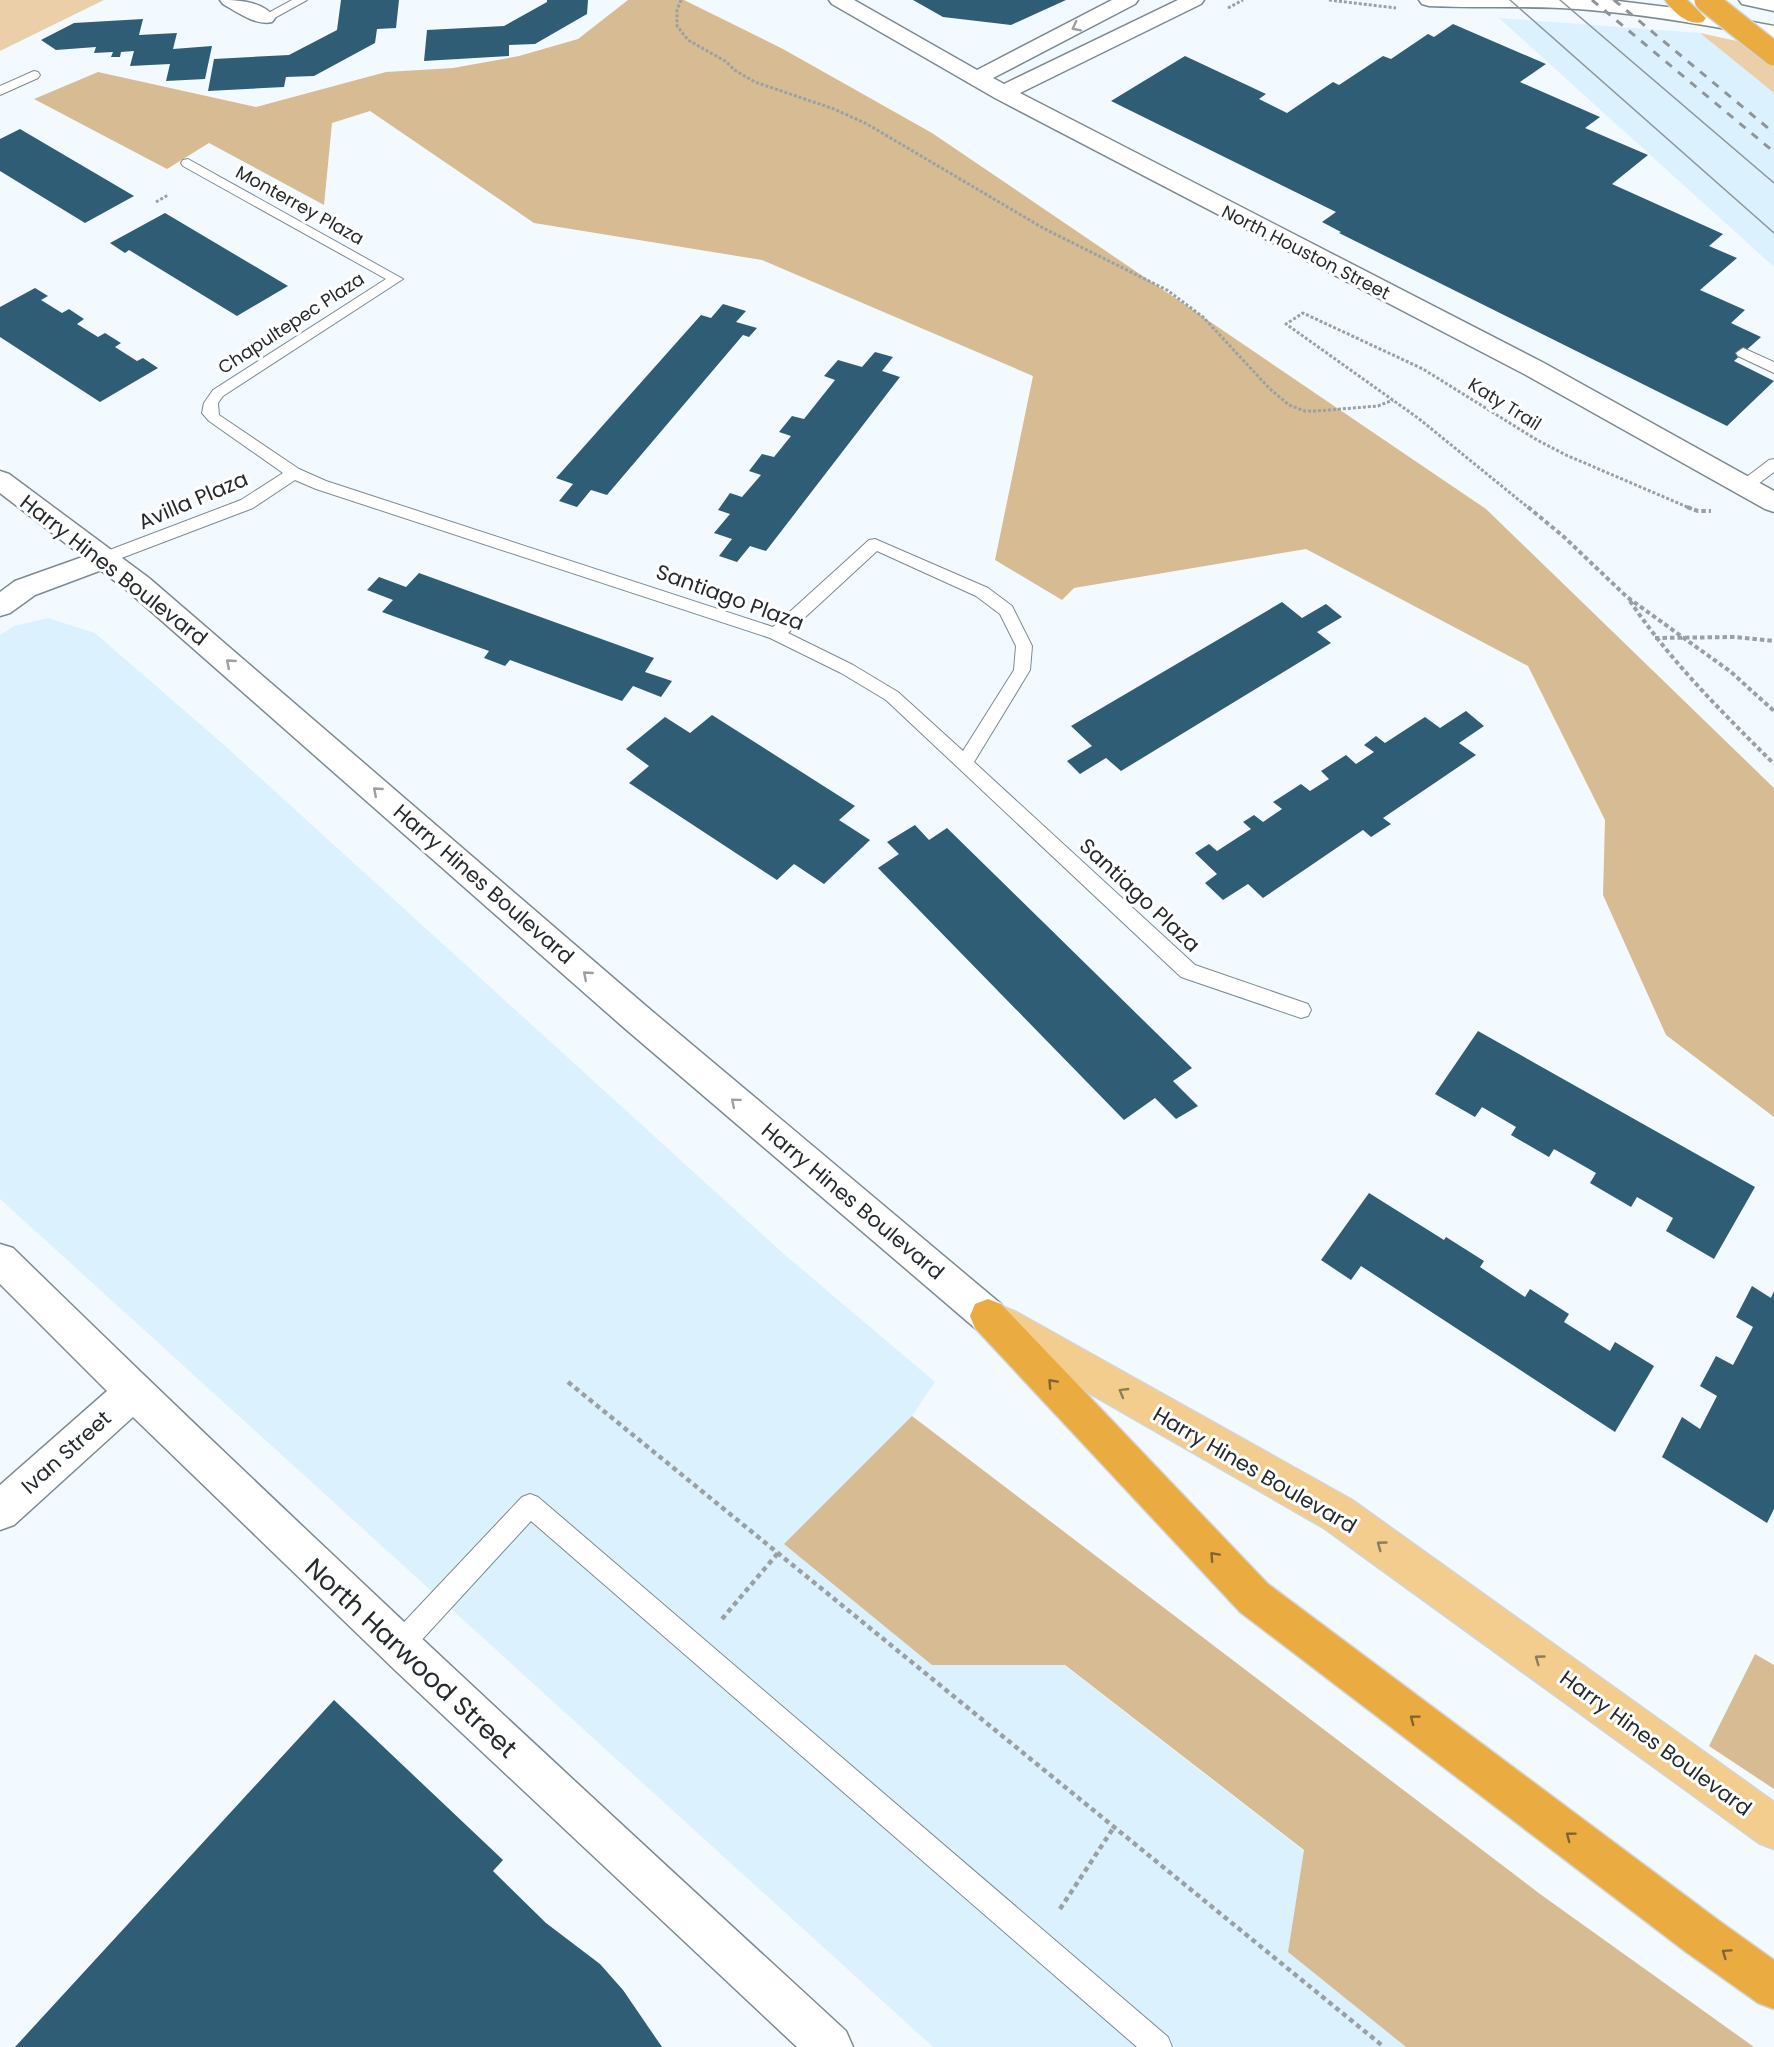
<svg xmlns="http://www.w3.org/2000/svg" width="1774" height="2047" font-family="Poppins,sans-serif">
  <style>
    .built { fill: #dcf1fe }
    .green { fill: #eacfa8 }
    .forest { fill: #d7bb92 }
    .building { fill: #305d76 }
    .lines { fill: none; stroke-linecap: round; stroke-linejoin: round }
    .lane-casing { stroke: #7d8a91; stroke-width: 2 }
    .street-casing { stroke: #7d8a91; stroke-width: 3 }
    .secondary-casing { stroke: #7d8a91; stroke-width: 3 }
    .primary-casing { stroke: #d3d4d5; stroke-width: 3 }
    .highway-casing { stroke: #d3d4d5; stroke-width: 3 }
    .path-far2 { stroke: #9aa1a5; stroke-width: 3; stroke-dasharray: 3 2; stroke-linecap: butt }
    .path-far1 { stroke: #9aa1a5; stroke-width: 4; stroke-dasharray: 4.5 3; stroke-linecap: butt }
    .path { stroke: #9aa1a5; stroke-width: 4.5; stroke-dasharray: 5 4; stroke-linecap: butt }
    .lane { fill: #fff; fill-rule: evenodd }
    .street { fill: #fff; fill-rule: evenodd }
    .secondary { fill: #fff; fill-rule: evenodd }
    .primary { fill: #f2cd8d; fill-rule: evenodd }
    .highway { fill: #eaac41; fill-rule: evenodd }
    .tram { stroke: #8e9599; stroke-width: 1.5 }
    .rail { stroke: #8e9599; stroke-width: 3; stroke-dasharray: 8 8; stroke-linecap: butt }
    .highway-bridge-casing { stroke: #d3d4d5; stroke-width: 26; stroke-linecap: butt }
    .highway-bridge { stroke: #eaac41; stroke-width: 23 }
    .oneway { stroke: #9d9fa0 }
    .oneway2 { stroke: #7e6436 }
    .oneway3 { stroke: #8c7c5d }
    .labels { text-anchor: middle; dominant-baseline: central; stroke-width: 6; stroke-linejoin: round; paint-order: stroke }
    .far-street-label { font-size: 18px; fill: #252a2d; stroke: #fff }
    .street-label { font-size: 21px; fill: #252a2d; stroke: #fff }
    .near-street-label { font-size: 26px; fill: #252a2d; stroke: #fff }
  </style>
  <rect width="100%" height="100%" fill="#f2faff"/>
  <path class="built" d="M1499,18L1700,33L1774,93V267Z
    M48,618L95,633L223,744L785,1255L935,1382L912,1416L932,1665H1064L1304,1851L1288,1952L1406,2047H933L0,1199V635L14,626Z"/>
  <path class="green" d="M0,0H104L0,51Z
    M1700,33L1774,49V93Z"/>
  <path class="forest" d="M628,0H684L783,49L932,133L1486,509L1774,788V1117L1666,1035L1603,895L1605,820L1528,666L1306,549L1074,588L1062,600L995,560L1033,376L762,260L534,223L370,111L332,123L324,205L209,143L167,169L34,99L98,72L256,107L386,72L453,68L519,56L578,39Z
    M912,1416L1540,1894L1754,2047H1406L1288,1952L1304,1850L1065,1665H932L784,1544Z
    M1755,1654L1774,1665V1789L1709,1746Z"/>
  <path class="building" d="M341,0H399L396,28L377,29L375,43L314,76L286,77L284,87L208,91L214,59L289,55L337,30Z
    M547,0H588L587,14L535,44L509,45V56L424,61L427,30L504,26L547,2Z
    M913,0H1066L1011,25L943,17Z
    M143,19L139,35L177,33L173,49L212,46L205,79L166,81L170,64L130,66L134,51L121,52L120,57H111L113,52L94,53L96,47L56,50L41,40L74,23Z
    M1453,24L1546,64L1520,82L1600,117L1585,128L1648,155L1612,184L1723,234L1709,246L1737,258L1700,290L1745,310L1731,323L1761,337L1734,361L1774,381L1727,426L1339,233L1341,232L1322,222L1336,212L1111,101L1185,56L1266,94L1259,99L1287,113L1333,82L1339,85L1383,56L1391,59L1428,34L1434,37Z
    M20,129L134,196L85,223L0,171V139Z
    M165,213L288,286L237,316L129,250L125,253L110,243Z
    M35,288L48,296L41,300L62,313L69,309L84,319L77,324L98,337L105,333L121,343L115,347L137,361L143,358L158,368L100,402L0,337V307Z
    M723,304L746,311L736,322L757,328L749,337L743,335L607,495L591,490L577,507L559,501L573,484L556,478L701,315L711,318Z
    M875,352L893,357L882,371L900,377L766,551L750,546L737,562L719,556L732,539L714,533L730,514L718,510L730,493L742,497L761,475L749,471L762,454L774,457L791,436L779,432L792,416L804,419L835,380L824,376L838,360L862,367Z
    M419,573L654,658L645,672L672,681L661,697L633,686L622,701L510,660L505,666L484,658L489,651L382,612L393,600L367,590L379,577L406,587Z
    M1282,602L1302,618L1326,604L1342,617L1317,632L1331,643L1121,771L1106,758L1080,774L1067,761L1092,746L1071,726Z
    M1466,711L1484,726L1459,743L1476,755L1383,818L1391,824L1371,837L1363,830L1263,898L1248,884L1223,900L1205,883L1217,874L1195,853L1209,844L1217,851L1251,829L1243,822L1254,815L1263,822L1282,809L1273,802L1301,784L1310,791L1329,779L1321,771L1346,755L1356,764L1374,752L1364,745L1376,736L1385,743L1425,717L1440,728Z
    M712,715L855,806L839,820L870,840L824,884L794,864L777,880L629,783L649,766L626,749L665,717L690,733Z
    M915,825L929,840L947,828L1192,1068L1173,1081L1198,1106L1176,1119L1155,1098L1124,1120L878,868L899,854L887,842Z
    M1478,1031L1755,1187L1714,1259L1666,1231L1673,1218L1637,1197L1631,1207L1590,1183L1596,1173L1554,1149L1549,1157L1511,1135L1516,1127L1482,1107L1475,1117L1435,1094Z
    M1369,1193L1444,1240L1446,1237L1484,1261L1480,1267L1525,1297L1530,1289L1569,1314L1564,1322L1610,1351L1615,1342L1654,1366L1615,1432L1361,1266L1351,1280L1321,1260Z
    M1752,1286L1771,1298L1774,1291V1509L1767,1523L1662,1457L1682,1417L1700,1429L1717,1396L1700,1386L1716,1356L1733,1365L1753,1327L1736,1317Z
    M334,1700L503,1860L493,1871L546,1923L600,1964L623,1990L662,2047H15Z"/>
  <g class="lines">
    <g class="lane-casing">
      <path id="lane" d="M292,0H307L269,21L265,22L259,18Z
        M34,71L38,72L40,75L38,78L0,95V86Z
        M188,159L403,279L223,396L218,403L219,415L299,469L326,481L773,627L869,540L875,539L988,588L1012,606L1032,646L1030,670L974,762L1195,965L1308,1004L1311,1010L1308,1016L1301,1018L1181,977L886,700L841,673L770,638L316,489L295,480L253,508L111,562H99L97,558L99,554L241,500L283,473L209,421L202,413L204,403L213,390L386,279L183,166L181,163L183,160ZM877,551L976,596L1000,614L1016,646L1014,670L963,751L898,692L853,665L788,633Z
        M1743,348L1774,362V373L1738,356L1736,353Z
        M1774,459V472L1750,490H1740L1737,486L1740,482L1769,460Z
        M530,1494L538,1497L1168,2037L1172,2047H1137L531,1521L407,1656L398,1659L389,1656L386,1647L389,1638L522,1497Z"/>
    </g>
    <g class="street-casing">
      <path id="street" d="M220,0C238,0 263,1 275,18L272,22C256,26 237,12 223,4Z
        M105,549L115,551L119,558L115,565L35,595L10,613L0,616V592L15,581Z
        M0,1244L13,1248C286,1515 565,1773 846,2031L853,2047H797L397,1672L133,1417L14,1525L0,1530V1485L107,1391L0,1284Z"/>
    </g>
    <g class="secondary-casing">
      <path id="secondary" d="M829,0H854L977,70L1112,0H1138L1135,4L993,78L1004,84L1178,0H1204L1201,4L1020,93L1544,363L1774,491V512L1765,509L1526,375L995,98L832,4Z
        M1419,0H1610L1683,9L1774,26V38C1704,24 1633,12 1561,8C1517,6 1473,8 1429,6L1422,4Z
        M1739,0H1774V11L1742,4Z
        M0,471L9,474L149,578L646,1006L1001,1304L1006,1316L1001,1328L988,1333L975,1328L622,1026L129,592L0,493Z"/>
    </g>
    <g class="primary-casing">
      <path id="primary" d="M1003,1307L1016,1312L1352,1500L1774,1802V1849L1759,1843L1324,1528L990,1336L985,1324L990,1312Z"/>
    </g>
    <g class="highway-casing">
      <path id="highway" d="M1665,0H1687L1706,18L1703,22C1688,26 1673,12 1665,0Z
        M988,1299L1001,1304L1268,1584L1718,1920L1774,1960V2009L1758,2003L1686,1952L1240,1612L975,1328L970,1316L975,1304Z"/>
    </g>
    <path class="path-far2" d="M681,0L677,10V26L688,40L725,61L736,71L755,82L834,109L867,124L1043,228L1167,290L1203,317L1269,388L1289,405L1305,411H1316L1378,406L1393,400
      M1329,0L1396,8
      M1228,8L1243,0
      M156,202L168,195
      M1530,509L1418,418L1286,324L1303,313L1423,369L1537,440L1566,455L1692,509"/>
    <path class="path-far1" d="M1528,507L1564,537L1627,597L1731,672L1774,711
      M1687,507L1698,511H1711
      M1630,601C1671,662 1722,712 1774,764
      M1655,638L1735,637L1774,641"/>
    <path class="path" d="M568,1382L1384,2047
      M722,1619L778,1553
      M1060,1909L1114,1827"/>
    <use href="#lane" class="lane"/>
    <use href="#street" class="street"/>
    <use href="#secondary" class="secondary"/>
    <use href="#primary" class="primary"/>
    <use href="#highway" class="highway"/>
    <path class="tram" d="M1510,0L1774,233
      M1560,0L1774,183"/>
    <path class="rail" d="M1592,0L1774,152
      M1614,0L1774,133"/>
    <g class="highway-bridge-casing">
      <path id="highway-bridge" d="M1706,0L1774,54"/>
    </g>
    <use href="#highway-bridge" class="highway-bridge"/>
  </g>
  <defs><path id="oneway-chevron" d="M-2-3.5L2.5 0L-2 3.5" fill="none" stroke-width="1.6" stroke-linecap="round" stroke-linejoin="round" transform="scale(1.5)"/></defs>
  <g class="oneway">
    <use href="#oneway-chevron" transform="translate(1076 27) rotate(153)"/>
    <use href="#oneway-chevron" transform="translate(230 663) rotate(-139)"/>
    <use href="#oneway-chevron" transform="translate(377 791) rotate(-139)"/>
    <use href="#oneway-chevron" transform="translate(587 975) rotate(-139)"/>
    <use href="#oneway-chevron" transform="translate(735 1102) rotate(-140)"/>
  </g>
  <g class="oneway2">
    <use href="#oneway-chevron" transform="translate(1052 1383) rotate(-133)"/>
    <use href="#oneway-chevron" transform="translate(1214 1556) rotate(-133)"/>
    <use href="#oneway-chevron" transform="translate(1414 1719) rotate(-143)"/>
    <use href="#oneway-chevron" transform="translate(1570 1836) rotate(-143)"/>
    <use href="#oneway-chevron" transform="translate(1726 1953) rotate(-145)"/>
  </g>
  <g class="oneway3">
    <use href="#oneway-chevron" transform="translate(1123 1392) rotate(-150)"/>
    <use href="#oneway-chevron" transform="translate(1381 1545) rotate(-144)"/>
    <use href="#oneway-chevron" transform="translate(1539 1659) rotate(-144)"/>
  </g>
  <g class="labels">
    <g class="far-street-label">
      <text transform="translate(300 205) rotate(29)">Monterrey Plaza</text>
      <text transform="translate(1306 252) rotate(27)">North Houston Street</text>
      <text transform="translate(291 323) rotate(-33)">Chapultepec Plaza</text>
      <text transform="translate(1505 404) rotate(32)">Katy Trail</text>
    </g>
    <g class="street-label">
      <text transform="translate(193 500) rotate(-23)">Avilla Plaza</text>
      <text transform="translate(114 570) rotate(38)">Harry Hines Boulevard</text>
      <text transform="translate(730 597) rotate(20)">Santiago Plaza</text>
      <text transform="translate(484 884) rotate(41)">Harry Hines Boulevard</text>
      <text transform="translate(1140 895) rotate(43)">Santiago Plaza</text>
      <text transform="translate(853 1201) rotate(40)">Harry Hines Boulevard</text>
      <text transform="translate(66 1452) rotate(-42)">Ivan Street</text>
      <text transform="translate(1255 1470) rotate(30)">Harry Hines Boulevard</text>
      <text transform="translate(1656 1743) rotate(36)">Harry Hines Boulevard</text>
    </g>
    <g class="near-street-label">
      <text transform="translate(411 1658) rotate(43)">North Harwood Street</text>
    </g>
  </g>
</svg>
